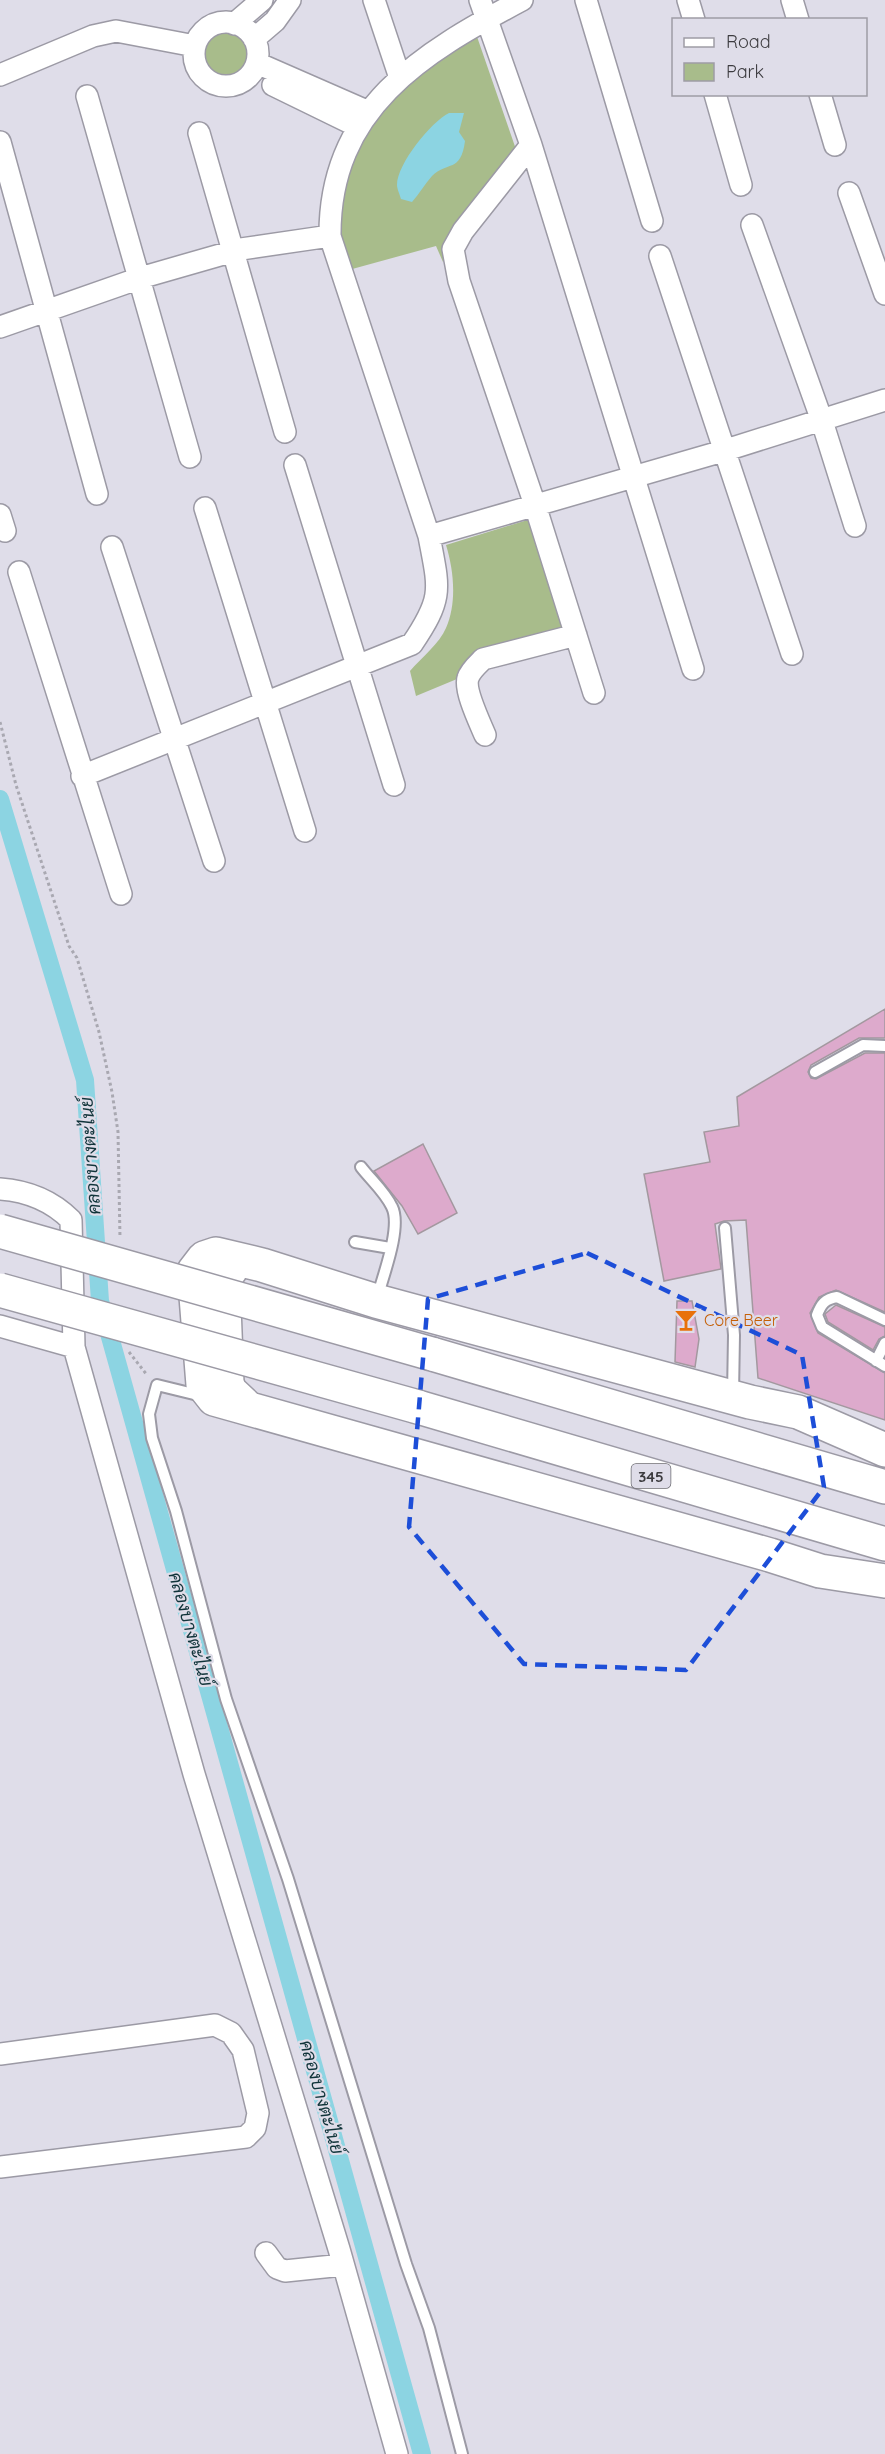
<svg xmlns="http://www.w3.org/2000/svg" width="885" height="2454" font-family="Quicksand,Sarabun,sans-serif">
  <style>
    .green { fill: #a8bc8b }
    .water { fill: #8cd4e2 }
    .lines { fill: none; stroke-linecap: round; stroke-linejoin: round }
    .canal { stroke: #8cd4e2; stroke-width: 18 }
    .building { fill: #dac; stroke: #a3989f; stroke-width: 1.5 }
    .lane-casing { stroke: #9c9aa5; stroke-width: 14 }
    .street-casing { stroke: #9c9aa5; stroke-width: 24 }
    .primary-casing { stroke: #9c9aa5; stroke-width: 36 }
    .path { stroke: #a9a8b1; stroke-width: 3; stroke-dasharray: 3 3; stroke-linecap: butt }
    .lane { stroke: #fff; stroke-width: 10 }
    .street { stroke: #fff; stroke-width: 21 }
    .primary { stroke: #fff; stroke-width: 33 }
    .primary-bridge-casing { stroke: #9c9aa5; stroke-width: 36; stroke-linecap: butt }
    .primary-bridge { stroke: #fff; stroke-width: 33 }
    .marked { fill: none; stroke: #1d4ed8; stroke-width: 4.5; stroke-dasharray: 12 8; stroke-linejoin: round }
    .labels { text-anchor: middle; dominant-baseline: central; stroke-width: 4.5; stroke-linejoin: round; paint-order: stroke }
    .shield { fill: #dfdde9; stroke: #6d6c72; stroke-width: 1.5 }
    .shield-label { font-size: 15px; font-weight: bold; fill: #3c3b3f }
    .food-label { font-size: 16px; fill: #c56008; stroke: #dfdde9; text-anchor: start }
    .water-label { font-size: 18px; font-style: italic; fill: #10343a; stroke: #dfdde9 }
  </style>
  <rect width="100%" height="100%" fill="#dfdde9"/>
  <path class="green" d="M194 54a32 32 0 1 1 64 0a32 32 0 1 1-64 0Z
    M474,28L520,161L443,262L436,246L345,271L333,240L341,172L375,109Z
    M534,518L568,633L416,696L410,671C421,658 440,643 446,628C457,603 454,571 446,545Z"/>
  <path class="water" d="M449,113H464L459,132L465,141C461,173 447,161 432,176C425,184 419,194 412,202L401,199C400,195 397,189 397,185C397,164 431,122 449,113Z"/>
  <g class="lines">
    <path class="canal" d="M0,799L85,1080L100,1301L422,2454"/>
  </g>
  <path class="building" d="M885,1009V1038H859L811,1065L808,1072L811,1078L816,1079L865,1053H885V1312L836,1290L819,1297L810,1313L818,1333L885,1373V1420L758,1378L746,1220L724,1221L715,1224L721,1269L664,1281L644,1174L710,1162L704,1132L739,1126L737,1097Z
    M423,1144L457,1213L418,1234L402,1206L374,1171Z
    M677,1301H692L699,1339L695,1367L675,1362Z
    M836,1305L885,1327V1336L879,1339L873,1350L828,1322L825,1314Z"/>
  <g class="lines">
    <g class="lane-casing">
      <path id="lane" d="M815,1072L863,1045L885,1046
        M361,1167C371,1180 385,1192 392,1207C402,1227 383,1276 377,1298
        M725,1228L734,1335L733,1394
        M355,1242L390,1248
        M885,1320L837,1297C825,1299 821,1304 817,1315L822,1327L885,1366
        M876,1361L885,1343
        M202,1396L157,1385L149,1414L152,1438L176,1511L226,1699L288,1879L406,2264L429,2328L462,2454"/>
    </g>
    <g class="street-casing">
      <path id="street" d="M374,0L400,78
        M480,0L531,145L693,669
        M586,0L652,221
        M688,0L694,20
        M792,0L798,20
        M194 54a32 32 0 1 1 64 0a32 32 0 1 1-64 0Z
        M234,24L262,0
        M254,39L275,21L290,0
        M257,63L369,112
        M0,75L93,36L116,31L195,46
        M273,85L359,127
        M715,94L741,185
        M820,94L835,145
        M87,96L190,457
        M199,133L285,432
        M0,142L97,494
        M531,145L463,231L453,249L459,281L535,505L594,693
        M849,193L885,294
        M752,225L821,418L855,526
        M660,256L792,654
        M0,327L140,278L241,249L330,236
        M295,465L394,785
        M205,508L305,831
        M0,515L5,531
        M429,536L723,451L885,400
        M112,547L214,861
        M19,572L121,894
        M485,735C480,723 464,690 468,678C470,671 478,664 483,659L576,635
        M82,776L412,644C444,597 439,589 429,536L330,236C329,108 422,53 522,0
        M0,1189C28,1191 51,1200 71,1220L74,1347L194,1774L339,2249L397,2454
        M0,1326L74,1347
        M0,2054L215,2025L231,2033L243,2050L258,2113L255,2128L246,2137L0,2167
        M266,2253L277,2268L285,2271L343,2265"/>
    </g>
    <g class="primary-casing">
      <path id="primary" d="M230,1271L226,1273L223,1281L227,1383L230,1391L248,1408
        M432,1354L885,1487
        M418,1407L885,1544
        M885,1450L798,1412L750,1402L376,1301L262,1265L216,1254L204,1258L194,1271L203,1385L214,1399L770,1555L820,1571L885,1581"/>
    </g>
    <path class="path" d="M0,722L16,785L69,946L77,958L99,1032L112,1092L118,1132L120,1238
      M129,1352L147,1375"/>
    <use href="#lane" class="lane"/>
    <use href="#street" class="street"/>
    <use href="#primary" class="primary"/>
    <g class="primary-bridge-casing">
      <path id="primary-bridge" d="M0,1231L432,1354
        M0,1290L418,1407"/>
    </g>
    <use href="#primary-bridge" class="primary-bridge"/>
  </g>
  <path class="marked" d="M587,1253L802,1355L824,1487L686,1670L524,1664L409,1527L428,1299Z"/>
  <defs>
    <g id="bar-bare" transform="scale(1.8)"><path d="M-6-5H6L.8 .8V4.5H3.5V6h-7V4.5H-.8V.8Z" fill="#e8710a" stroke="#dfdde9" stroke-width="2.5" paint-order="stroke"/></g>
  </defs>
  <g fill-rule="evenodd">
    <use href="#bar-bare" x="686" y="1320"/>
  </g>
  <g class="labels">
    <rect class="shield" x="631.5" y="1464" width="39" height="24" rx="4.5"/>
    <g class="shield-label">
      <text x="651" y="1476">345</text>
    </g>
    <g class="food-label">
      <text x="704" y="1320">Core Beer</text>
    </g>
    <g class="water-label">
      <text transform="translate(90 1156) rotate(-94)">คลองบางตะไนย์</text>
      <text transform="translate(191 1629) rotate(74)">คลองบางตะไนย์</text>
      <text transform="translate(322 2097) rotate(74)">คลองบางตะไนย์</text>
    </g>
  </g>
  <rect x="672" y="18" width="195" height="78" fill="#dfdde9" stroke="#9e9ca5" stroke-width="1.5"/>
  <rect x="684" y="38" width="30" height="9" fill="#ffffff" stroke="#9e9ca5" stroke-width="1.5"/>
  <text x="726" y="48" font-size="18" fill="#3c3b3f">Road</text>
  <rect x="684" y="63" width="30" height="18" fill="#a8bc8b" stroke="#9e9ca5" stroke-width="1.5"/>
  <text x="726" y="78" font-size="18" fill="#3c3b3f">Park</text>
</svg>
